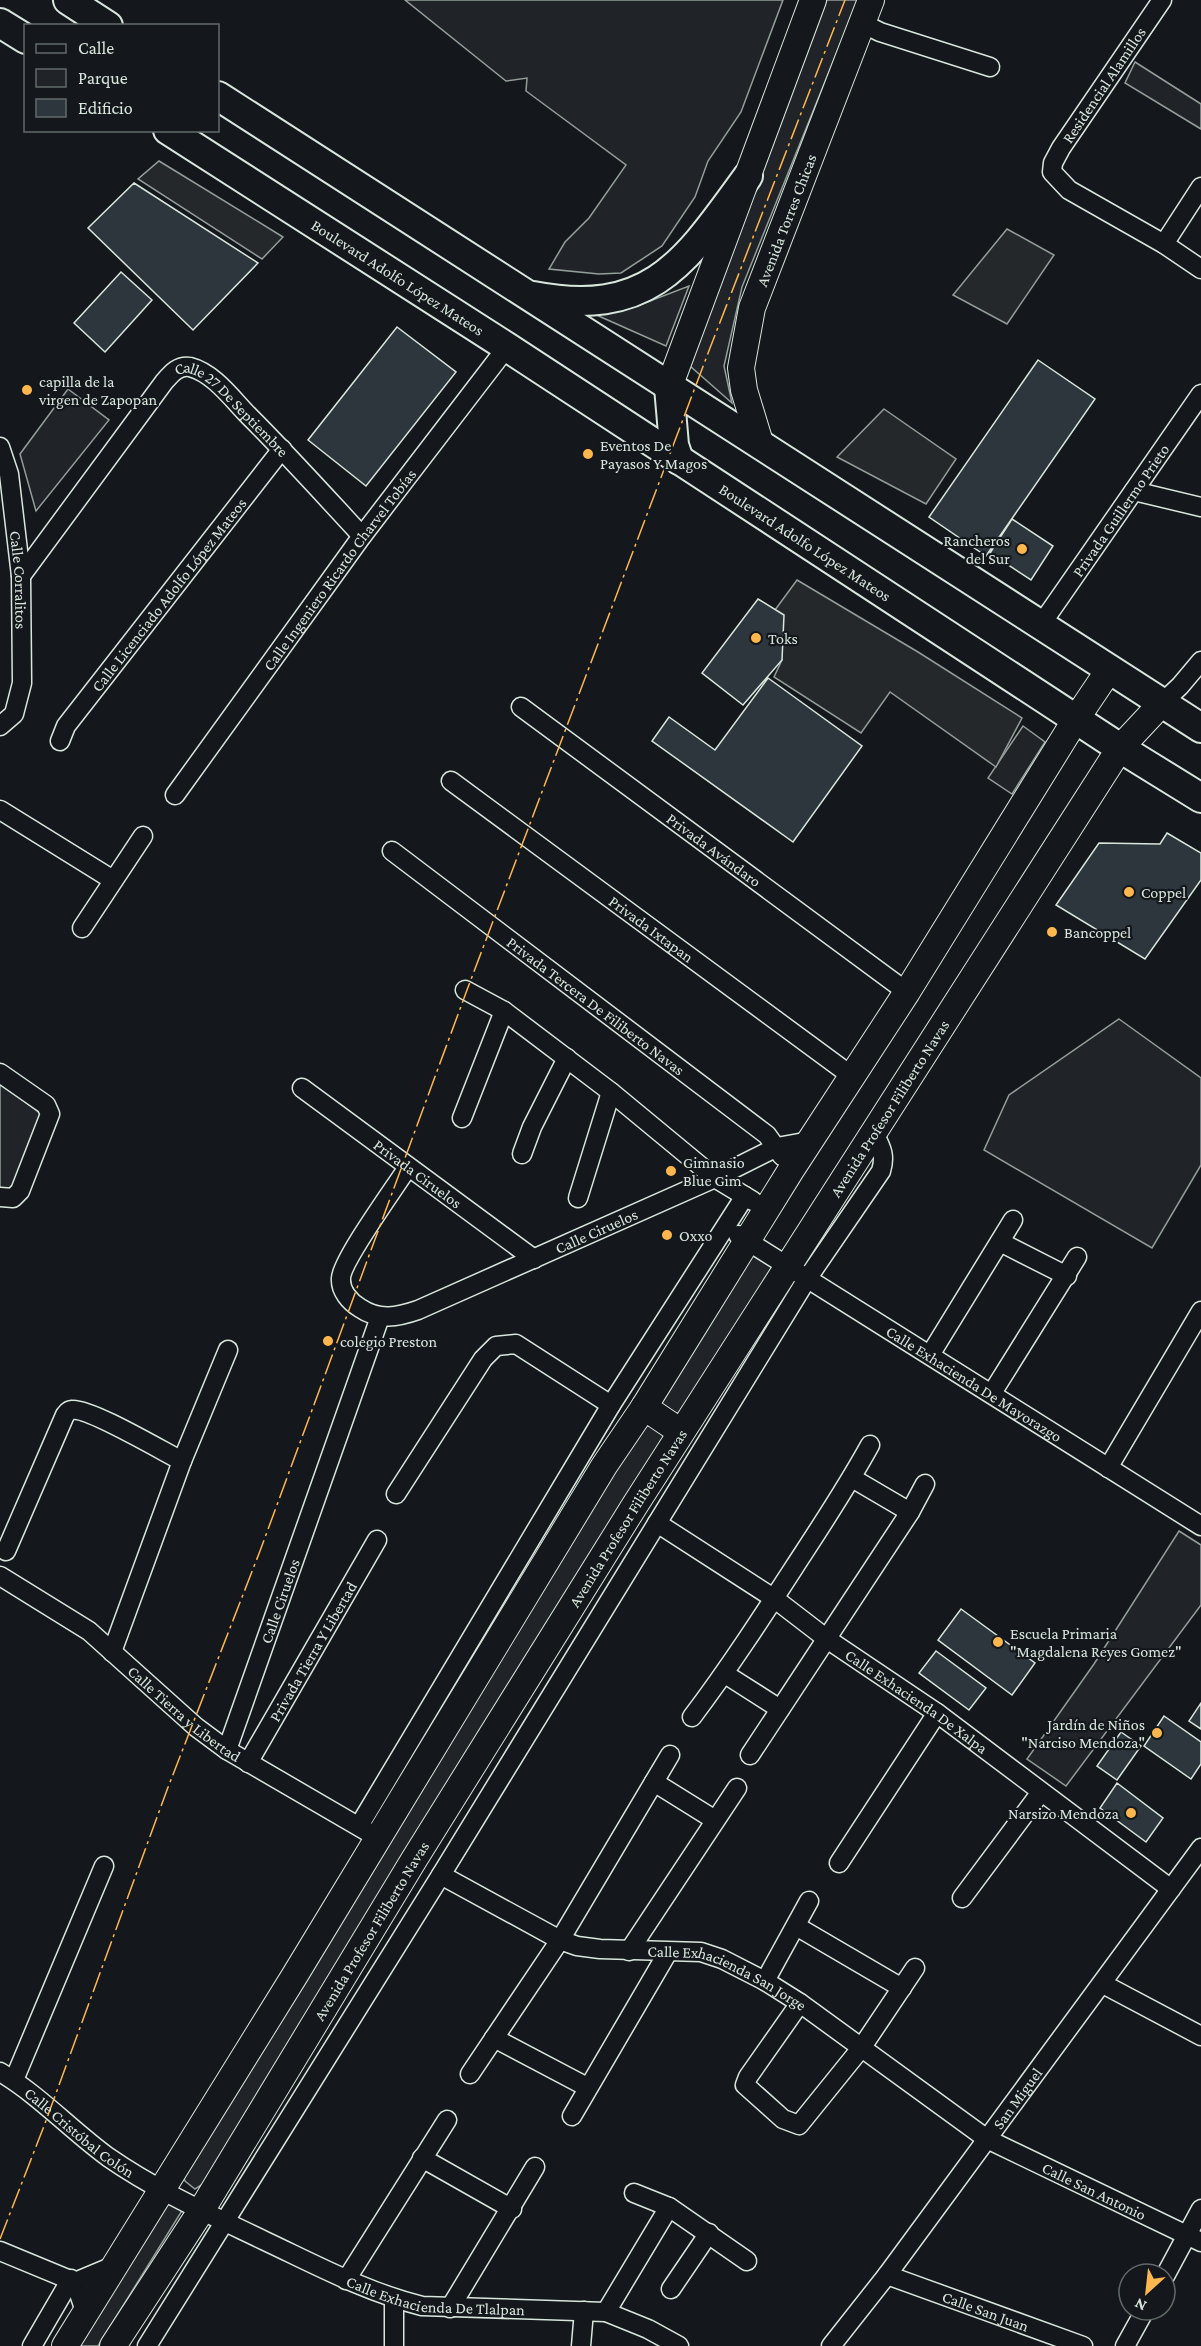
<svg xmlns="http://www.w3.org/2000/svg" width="1201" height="2346" font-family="'Crimson Pro',serif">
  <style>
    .green { fill: #202428; stroke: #939e99; stroke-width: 1.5 }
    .parking { fill: #24282b; stroke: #939e99; stroke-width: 1.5 }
    .building { fill: #2c363c; stroke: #d8e6dc; stroke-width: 1.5 }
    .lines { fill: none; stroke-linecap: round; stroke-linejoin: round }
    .street-casing { stroke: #d8e6dc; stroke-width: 21 }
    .secondary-casing { stroke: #d8e6dc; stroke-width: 28 }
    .primary-casing { stroke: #d8e6dc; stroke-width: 32 }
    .street { stroke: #14181c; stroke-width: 18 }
    .secondary { stroke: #14181c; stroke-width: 26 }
    .primary { stroke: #14181c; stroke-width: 28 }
    .power { stroke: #ffb74d; stroke-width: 1.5; stroke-dasharray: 21 4.5 3 4.5; stroke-linecap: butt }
    .poi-dot { fill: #ffb74d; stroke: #14181c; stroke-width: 2 }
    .labels { text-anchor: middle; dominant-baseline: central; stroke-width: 4.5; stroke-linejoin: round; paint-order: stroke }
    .street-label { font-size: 16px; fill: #d8e6dc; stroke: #14181c }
    .poi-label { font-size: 16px; fill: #d8e6dc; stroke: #14181c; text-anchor: start }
  </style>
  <rect width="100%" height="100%" fill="#14181c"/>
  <path class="green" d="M405,0H783L741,112L708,161L695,197L662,246L621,273L599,274L549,269L565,242L589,218L626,165L526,91L527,78L506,81Z
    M827,0H858L742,287L724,366L732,403L690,366Z
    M1135,62L1201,104V129L1125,83Z
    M689,286L666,346L592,313L637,306Z
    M68,389L109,420L36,511L20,454Z
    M1023,726L1045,742L1012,794L988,778Z
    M1119,1019L1201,1078V1165L1152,1248L984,1150L1009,1095Z
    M0,1083L49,1120L18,1194L0,1190Z
    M747,1252L762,1257L772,1267L682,1412L673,1414L657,1402Z
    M641,1425L655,1427L666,1439L203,2184L195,2189L185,2181L181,2170Z
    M1179,1531L1201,1545V1605L1066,1786L1027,1759L1094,1664Z
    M166,2191L188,2201L98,2346H71Z"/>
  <path class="parking" d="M159,161L283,237L262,259L138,179Z
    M1007,229L1054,255L1007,324L953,295Z
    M884,409L956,459L926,504L837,457Z
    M797,580L918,652L1022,718L996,767L890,692L861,733L774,677L782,660L775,610Z"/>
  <path class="building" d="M134,183L258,263L193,330L88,228Z
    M121,272L152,300L105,352L74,323Z
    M397,327L456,372L366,486L308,440Z
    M1038,360L1095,399L986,556L929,517Z
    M1012,519L1053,546L1031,580L990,553Z
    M758,599L784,615L782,660L743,705L702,673Z
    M768,678L862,746L793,842L652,741L669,717L715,750Z
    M1167,833L1201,853V880L1145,959L1056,905L1099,843L1160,844Z
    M961,1609L1035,1663L1012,1695L938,1640Z
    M936,1651L986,1688L969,1710L919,1673Z
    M1201,1703V1729L1189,1721Z
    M1164,1716L1201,1742V1764L1191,1779L1144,1746Z
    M1121,1732L1141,1746L1117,1780L1097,1766Z
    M1117,1783L1163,1818L1146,1842L1100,1808Z"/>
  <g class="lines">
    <g class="street-casing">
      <g id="street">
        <path d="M1162,0L1061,148L1053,163L1052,172L1069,190L1164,244L1201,269"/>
        <path d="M862,23L880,32L990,67"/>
        <path d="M1164,244L1201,187"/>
        <path id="s1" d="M0,447L9,474L21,576L22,683L14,714L0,726"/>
        <path d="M1134,491L1201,507"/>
        <path id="s2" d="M21,576L164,382C171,374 178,365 190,367C214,373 233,400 249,416C288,455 325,496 362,536"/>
        <path id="s3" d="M1040,626L1201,394"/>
        <path d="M1162,703L1180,686L1201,661"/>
        <path id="s4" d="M521,707L907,992"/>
        <path id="s5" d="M60,741L66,726L282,449"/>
        <path id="s6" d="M451,781L853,1077"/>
        <path id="s7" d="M175,795L362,536L507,347"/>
        <path d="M0,810L113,880"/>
        <path id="s8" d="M392,851L767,1135L782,1156"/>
        <path d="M82,928L143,836"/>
        <path d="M465,990L504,1011L611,1092L715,1178L753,1201"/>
        <path d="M0,1073L46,1105L50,1114L20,1191L13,1198L0,1197"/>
        <path id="s9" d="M302,1088L534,1259"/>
        <path d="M462,1118L504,1011"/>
        <path d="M522,1154L532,1127L567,1058"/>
        <path id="s10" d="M408,1167C396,1186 342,1260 341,1278C340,1291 350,1302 360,1308C379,1321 398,1317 418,1310L715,1178L777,1147L810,1141"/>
        <path d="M578,1198L611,1092"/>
        <path id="s11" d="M738,1235L1201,1526"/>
        <path d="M1000,1242L1067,1276"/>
        <path d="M930,1355L1013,1220"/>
        <path d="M992,1393L1077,1257"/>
        <path d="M1108,1468L1201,1311"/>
        <path d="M852,1478L910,1512"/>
        <path d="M396,1494L483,1359L496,1346L516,1344L611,1405"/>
        <path id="s12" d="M657,1523L775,1599L827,1639L937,1713L1171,1889"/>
        <path d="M6,1551L65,1415C67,1413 68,1410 72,1410C88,1407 164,1452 182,1461"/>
        <path id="s13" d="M0,1576L89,1631L196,1727L227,1750L368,1832"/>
        <path d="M112,1652L182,1461L228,1350"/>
        <path d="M725,1674L780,1709"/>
        <path d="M692,1717C729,1668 762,1617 795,1566C821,1526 847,1487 870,1445"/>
        <path id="s14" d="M227,1750L380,1317"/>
        <path d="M750,1755L910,1512L925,1484"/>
        <path id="s15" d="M248,1763L377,1540"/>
        <path d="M654,1782L715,1820"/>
        <path d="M359,1826L611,1405L745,1196"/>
        <path d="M839,1863L937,1713"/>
        <path id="s16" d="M441,1875L560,1940L577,1946L600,1949L701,1952L722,1959L765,1981L800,2003L987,2139L1201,2242"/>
        <path d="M962,1898L1041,1792"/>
        <path d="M796,1926L902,1988"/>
        <path d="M629,1951L737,1788"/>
        <path d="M765,1981L809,1901"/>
        <path d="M1103,1984L1201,2036"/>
        <path d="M800,2003L748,2077L745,2085L783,2119L799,2125L862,2047L915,1968"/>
        <path d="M494,2038L587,2087"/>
        <path id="s17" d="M0,2072C39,2095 71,2130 108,2157C157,2191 211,2215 265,2241C316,2265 366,2292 422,2306L606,2312L648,2329L679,2346"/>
        <path d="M470,2074L560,1940L670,1755"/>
        <path d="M14,2080L104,1866"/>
        <path d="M572,2116L668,1952"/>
        <path d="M422,2158L512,2209"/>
        <path d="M634,2193L669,2207L747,2261"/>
        <path d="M0,2251L75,2282L86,2314"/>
        <path id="s18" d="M887,2275L1083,2346"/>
        <path d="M1165,2276L1201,2209"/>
        <path d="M346,2280L447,2120"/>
        <path d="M75,2282L118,2264"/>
        <path d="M671,2289L709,2233"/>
        <path d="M450,2308L535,2167"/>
        <path d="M606,2312L669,2207"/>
        <path d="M32,2346L71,2279"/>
        <path d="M147,2346L441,1875L807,1279L881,1171C886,1155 881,1147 874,1133"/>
        <path d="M394,2346V2299"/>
        <path d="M581,2346L584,2311"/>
        <path id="s19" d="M831,2346L887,2275L1201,1848"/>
        <path d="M1125,2346L1145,2310"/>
      </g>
    </g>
    <g class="secondary-casing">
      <g id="secondary">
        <path d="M669,387L813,0"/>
        <path id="s20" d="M761,446L744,390L741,368L752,308L871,0"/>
        <path d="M644,1407L681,1432"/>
        <path d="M65,2346L295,1975L604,1466L644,1407L791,1170L907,992L1076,719L1109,670"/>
        <path id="s21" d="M113,2346L201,2211L415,1858L635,1505L1120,748L1162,703"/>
      </g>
    </g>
    <g class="primary-casing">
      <g id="primary">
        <path d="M68,0L108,26"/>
        <path d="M0,23L26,39"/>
        <path d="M218,96L1201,728"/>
        <path id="s22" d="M168,130L507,347L1120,748L1201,798"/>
        <path d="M533,296C651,319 686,261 748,176"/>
        <path d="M669,387L674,445L679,460"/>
      </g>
    </g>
    <use href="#street" class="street"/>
    <use href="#secondary" class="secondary"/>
    <use href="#primary" class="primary"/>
    <path class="power" d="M0,2239L44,2126L167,1790L260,1551L467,990L710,348L845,0"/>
  </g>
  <g class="poi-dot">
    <circle cx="27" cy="390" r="6"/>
    <circle cx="588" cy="454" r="6"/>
    <circle cx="1022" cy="549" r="6"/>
    <circle cx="756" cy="638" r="6"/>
    <circle cx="1129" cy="892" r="6"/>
    <circle cx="1052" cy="932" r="6"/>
    <circle cx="671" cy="1171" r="6"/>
    <circle cx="667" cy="1235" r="6"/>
    <circle cx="328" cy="1341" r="6"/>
    <circle cx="998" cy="1642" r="6"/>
    <circle cx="1157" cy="1733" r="6"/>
    <circle cx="1131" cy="1813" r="6"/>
  </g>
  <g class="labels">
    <g class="street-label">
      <text transform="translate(1104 85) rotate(-56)">Residencial Alamillos</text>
      <text stroke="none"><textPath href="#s20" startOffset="236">Avenida Torres Chicas</textPath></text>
      <text stroke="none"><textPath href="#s22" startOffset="273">Boulevard Adolfo López Mateos</textPath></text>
      <text stroke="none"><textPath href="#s2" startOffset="330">Calle 27 De Septiembre</textPath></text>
      <text stroke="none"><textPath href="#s3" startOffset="141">Privada Guillermo Prieto</textPath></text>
      <text stroke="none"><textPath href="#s22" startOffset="759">Boulevard Adolfo López Mateos</textPath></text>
      <text stroke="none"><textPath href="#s7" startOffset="279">Calle Ingeniero Ricardo Charvel Tobías</textPath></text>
      <text stroke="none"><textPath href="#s1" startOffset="135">Calle Corralitos</textPath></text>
      <text stroke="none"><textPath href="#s5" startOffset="183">Calle Licenciado Adolfo López Mateos</textPath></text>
      <text stroke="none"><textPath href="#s4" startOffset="240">Privada Avándaro</textPath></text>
      <text stroke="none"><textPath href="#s6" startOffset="249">Privada Ixtapan</textPath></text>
      <text stroke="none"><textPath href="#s8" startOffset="256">Privada Tercera De Filiberto Navas</textPath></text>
      <text stroke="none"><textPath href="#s21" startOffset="1461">Avenida Profesor Filiberto Navas</textPath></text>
      <text stroke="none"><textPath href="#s9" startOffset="144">Privada Ciruelos</textPath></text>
      <text stroke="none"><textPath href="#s10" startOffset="423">Calle Ciruelos</textPath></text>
      <text stroke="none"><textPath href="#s11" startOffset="279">Calle Exhacienda De Mayorazgo</textPath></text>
      <text stroke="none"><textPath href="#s21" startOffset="975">Avenida Profesor Filiberto Navas</textPath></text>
      <text stroke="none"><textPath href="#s14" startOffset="158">Calle Ciruelos</textPath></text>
      <text stroke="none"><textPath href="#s15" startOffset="129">Privada Tierra Y Libertad</textPath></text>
      <text stroke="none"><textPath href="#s12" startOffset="315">Calle Exhacienda De Xalpa</textPath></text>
      <text stroke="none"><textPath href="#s13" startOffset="231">Calle Tierra y Libertad</textPath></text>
      <text stroke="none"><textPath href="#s21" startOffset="489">Avenida Profesor Filiberto Navas</textPath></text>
      <text stroke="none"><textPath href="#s16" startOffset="310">Calle Exhacienda San Jorge</textPath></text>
      <text stroke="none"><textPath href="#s19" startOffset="310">San Miguel</textPath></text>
      <text stroke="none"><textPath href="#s17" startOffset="100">Calle Cristóbal Colón</textPath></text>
      <text stroke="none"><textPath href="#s16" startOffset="740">Calle San Antonio</textPath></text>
      <text stroke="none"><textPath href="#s17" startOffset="498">Calle Exhacienda De Tlalpan</textPath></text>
      <text stroke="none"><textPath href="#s18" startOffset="105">Calle San Juan</textPath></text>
    </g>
    <g class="poi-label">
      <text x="39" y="381">capilla de la<tspan x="39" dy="18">virgen de Zapopan</tspan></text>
      <text x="600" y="445">Eventos De<tspan x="600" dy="18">Payasos Y Magos</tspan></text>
      <text x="1010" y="540" text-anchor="end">Rancheros<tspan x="1010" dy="18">del Sur</tspan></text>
      <text x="768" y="638">Toks</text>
      <text x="1141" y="892">Coppel</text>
      <text x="1064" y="932">Bancoppel</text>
      <text x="683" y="1162">Gimnasio<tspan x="683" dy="18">Blue Gim</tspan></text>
      <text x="679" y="1235">Oxxo</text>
      <text x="340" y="1341">colegio Preston</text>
      <text x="1010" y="1633">Escuela Primaria<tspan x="1010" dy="18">"Magdalena Reyes Gomez"</tspan></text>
      <text x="1145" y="1724" text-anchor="end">Jardín de Niños<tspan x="1145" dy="18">"Narciso Mendoza"</tspan></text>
      <text x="1119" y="1813" text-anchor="end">Narsizo Mendoza</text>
    </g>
  </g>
  <rect x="24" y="24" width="195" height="108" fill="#14181c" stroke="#626a69" stroke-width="1.5"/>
  <rect x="36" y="44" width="30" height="9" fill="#14181c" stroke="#626a69" stroke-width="1.5"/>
  <text x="78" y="54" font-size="18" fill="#d8e6dc">Calle</text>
  <rect x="36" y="69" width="30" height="18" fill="#202428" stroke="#626a69" stroke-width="1.5"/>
  <text x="78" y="84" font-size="18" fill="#d8e6dc">Parque</text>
  <rect x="36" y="99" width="30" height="18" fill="#2c363c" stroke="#626a69" stroke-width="1.5"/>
  <text x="78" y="114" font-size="18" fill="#d8e6dc">Edificio</text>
  <g transform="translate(1147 2292) rotate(207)"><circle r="28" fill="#14181c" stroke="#626a69" stroke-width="1.5"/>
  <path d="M0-4.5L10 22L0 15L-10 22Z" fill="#ffb74d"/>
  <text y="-9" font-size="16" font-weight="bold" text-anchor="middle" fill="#d8e6dc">N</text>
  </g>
</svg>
